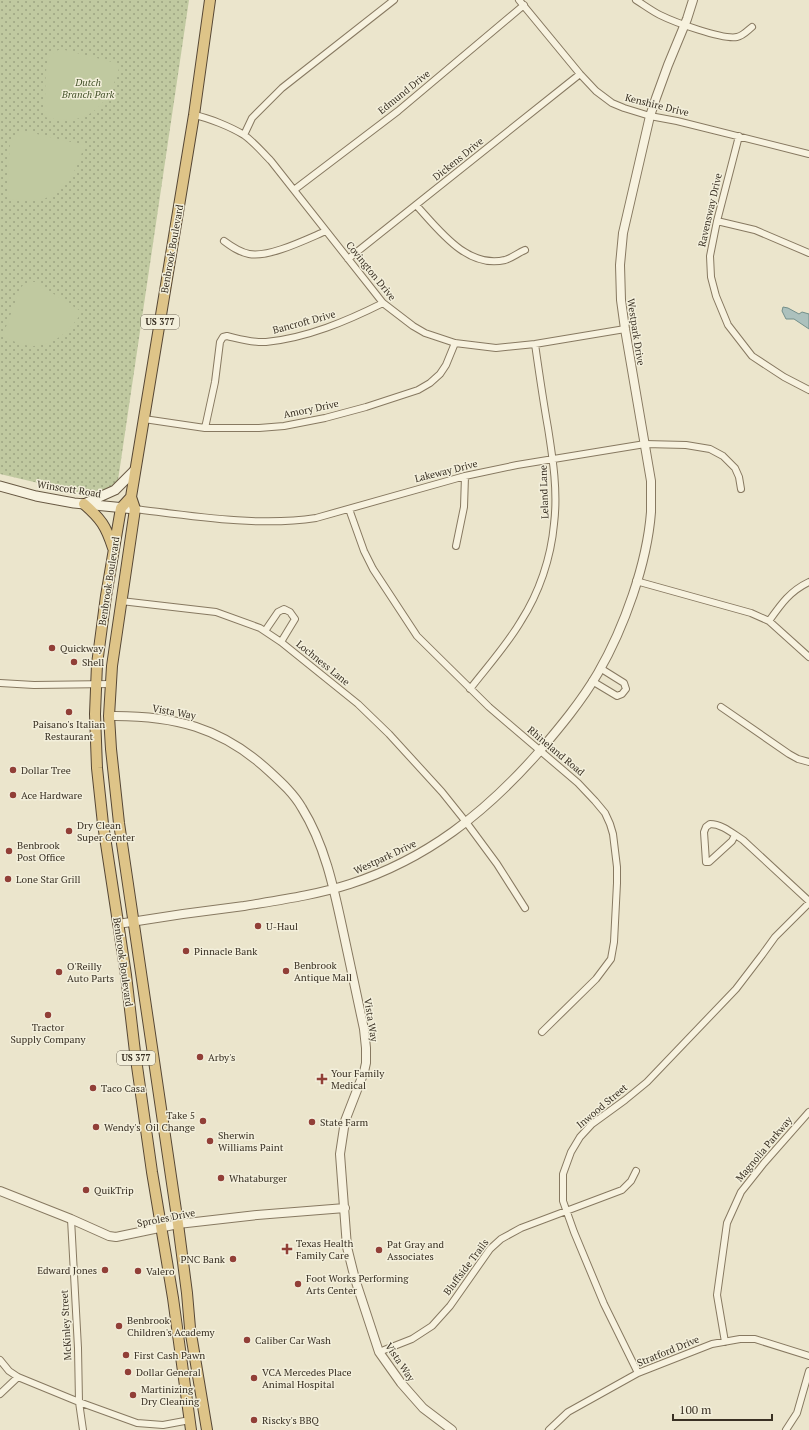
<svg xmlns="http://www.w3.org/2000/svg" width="809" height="1430" font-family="'PT Serif',serif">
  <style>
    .park { fill: url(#park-dots) }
    .pitch { fill: #c0c9a0 }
    .water { fill: #acc1bd; stroke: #738f8a }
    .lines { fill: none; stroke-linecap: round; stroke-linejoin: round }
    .minor-casing { stroke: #877961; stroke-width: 8 }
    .tertiary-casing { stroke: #877961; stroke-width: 10 }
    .secondary-casing { stroke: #695a44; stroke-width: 11 }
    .trunk-casing { stroke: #564735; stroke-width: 12 }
    .minor { stroke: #f7f2df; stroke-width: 6 }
    .tertiary { stroke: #f7f2df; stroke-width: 8 }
    .secondary { stroke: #f7f2df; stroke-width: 9 }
    .trunk { stroke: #dec488; stroke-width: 10 }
    .poi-dot { fill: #913f37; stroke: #f3efdb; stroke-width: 1.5 }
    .labels { text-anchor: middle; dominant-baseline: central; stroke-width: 3; stroke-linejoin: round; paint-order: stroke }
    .shield { fill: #f3efdb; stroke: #71695a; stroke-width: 1 }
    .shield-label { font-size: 9px; font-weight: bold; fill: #393023 }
    .park-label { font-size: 10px; font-style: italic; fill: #46542c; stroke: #f3efdb }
    .street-label { font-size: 10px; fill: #393023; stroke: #f3efdb }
    .poi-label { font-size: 10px; fill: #393023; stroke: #f3efdb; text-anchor: start }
  </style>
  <defs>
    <pattern id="park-dots" width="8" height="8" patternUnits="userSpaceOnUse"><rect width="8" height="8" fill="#c0c9a0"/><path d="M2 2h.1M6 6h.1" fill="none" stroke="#9da482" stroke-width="1.8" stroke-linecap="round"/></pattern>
  </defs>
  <rect width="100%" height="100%" fill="#ebe5cc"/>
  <path class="park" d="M0,0H189L117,487L105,492L81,493L0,474Z"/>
  <path class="pitch" d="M61,49L120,64C111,104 88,129 45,117C45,106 45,66 48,59C51,54 55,51 61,49Z
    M24,131L84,145C74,185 51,210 8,198C9,188 8,148 11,140C14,135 18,132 24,131Z
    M30,282H35L82,312C63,342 36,358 3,335L20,289L23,285Z"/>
  <path class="water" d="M783,307L788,308L799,314L802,312L809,314V329L794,319H786L782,311Z"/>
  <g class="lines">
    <g class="minor-casing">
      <path id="minor" d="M519,0L580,74L596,91L612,103L624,108L650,116L677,121L809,154
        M636,0C644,5 652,11 660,15C674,22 723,40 737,37C743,36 747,31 752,27
        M194,115C209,118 231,127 244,135C254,142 263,153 271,161L383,303L413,326L425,333L455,343L496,348L535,344L625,329
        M244,135L252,118L282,88L394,0
        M739,136L717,221L710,256L711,277L716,296L728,325L752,356L784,377L809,390
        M294,190L398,111L524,5
        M416,205C439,230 467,269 505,260C512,258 518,253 525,250
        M717,221L755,230L809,253
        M224,241C232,247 239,252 249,254C269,258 307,239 326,231
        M348,259L580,74
        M144,419L205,428H259L284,426L325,418L366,407L418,390L430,383L440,374L446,365L455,343
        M205,428L215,382L220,342L223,337L227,336C240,339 253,343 266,342C307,338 347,321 383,303
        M135,509C192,516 259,527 316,518L465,476L517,465L645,444L686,445L710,449L723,456L735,468L739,477L741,489
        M349,509L364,551L373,569L417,636L489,707L578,783L595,801L605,813L610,824L613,834L617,867V883L614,942L611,959L596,979L542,1032
        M456,546L464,507L465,476
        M636,581L751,613L769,621L809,657
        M121,601L216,612L260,628L281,642L358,704L389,734L442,792L466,822L497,864L525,908
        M769,621C781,604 790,591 809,582
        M265,631L278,612L284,609L290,612L295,619L281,642
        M592,681L617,696L622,694L626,689L624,683L600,668
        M0,683L34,685L111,684
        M470,689C487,667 507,645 521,621C539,593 551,558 554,524C558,492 553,460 548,428C543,400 539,372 535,344
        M721,707L789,754L798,759L809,762
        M735,835L732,841L709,862H706L704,832L706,827L710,824C722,824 732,833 743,840L809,901
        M71,1219L78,1348L79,1402L83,1430
        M725,1342L717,1295L727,1223L741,1192L764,1163L809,1112
        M379,1352L412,1339L432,1326L450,1306L490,1249L501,1239L521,1228L622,1190L631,1181L636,1171
        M0,1360L9,1371L18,1377L79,1402L137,1423L163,1425L190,1420
        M638,1373L604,1304L574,1232L563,1201V1174L571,1152L580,1137L592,1124L625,1100L647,1082L736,989L762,955L775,937L809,903
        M0,1394L18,1377
        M549,1430L568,1412L638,1373L712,1344L740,1339H755L809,1356
        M786,1430L797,1413L809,1371"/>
    </g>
    <g class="tertiary-casing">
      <path id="tertiary" d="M109,716C173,715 222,727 270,772C282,783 294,794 302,808C325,845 334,889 343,931C350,964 357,996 364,1029L366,1048V1063L364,1072L345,1121L340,1154L347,1247L355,1279L379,1352L401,1383L423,1408L452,1430
        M118,924C160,917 202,911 244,906C280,900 316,895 350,884C427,859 485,813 538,753C560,727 581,702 598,673C624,628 647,564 651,512C651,502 651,491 651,481L625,329L621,300L620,265L623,233L650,116L656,98L668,65L687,19L693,0
        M0,1191L71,1219L109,1236L116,1237L178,1224L257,1215L345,1208"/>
    </g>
    <g class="secondary-casing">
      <path id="secondary" d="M0,486L36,496L74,503L135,509
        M86,503L115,490L135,470"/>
    </g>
    <g class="trunk-casing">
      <path id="trunk" d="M131,497L121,508L106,596L97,664L95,714L97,768L103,824L126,975L135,1052L152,1172L173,1298L191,1430
        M84,504C101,519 106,526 113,548
        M207,1430L190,1328L187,1293L178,1224L119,823L111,749L109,716L112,666L135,509L131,497L194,115L210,0"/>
    </g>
    <use href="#minor" class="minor"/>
    <use href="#tertiary" class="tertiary"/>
    <use href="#secondary" class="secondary"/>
    <use href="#trunk" class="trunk"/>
  </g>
  <g class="poi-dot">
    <circle cx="52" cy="648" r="4"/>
    <circle cx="74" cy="662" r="4"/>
    <circle cx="69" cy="712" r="4"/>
    <circle cx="13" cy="770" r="4"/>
    <circle cx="13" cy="795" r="4"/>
    <circle cx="69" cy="831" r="4"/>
    <circle cx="9" cy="851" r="4"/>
    <circle cx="8" cy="879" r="4"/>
    <circle cx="258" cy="926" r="4"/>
    <circle cx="186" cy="951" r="4"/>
    <circle cx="286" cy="971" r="4"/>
    <circle cx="59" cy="972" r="4"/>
    <circle cx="48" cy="1015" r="4"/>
    <circle cx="200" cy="1057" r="4"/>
    <path d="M320 1073h4v4h4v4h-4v4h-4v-4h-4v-4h4z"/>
    <circle cx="93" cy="1088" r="4"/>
    <circle cx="203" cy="1121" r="4"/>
    <circle cx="312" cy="1122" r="4"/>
    <circle cx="96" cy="1127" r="4"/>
    <circle cx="210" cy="1141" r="4"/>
    <circle cx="221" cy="1178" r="4"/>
    <circle cx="86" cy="1190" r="4"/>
    <path d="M285 1243h4v4h4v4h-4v4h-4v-4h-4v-4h4z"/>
    <circle cx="379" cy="1250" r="4"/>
    <circle cx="233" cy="1259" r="4"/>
    <circle cx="105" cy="1270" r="4"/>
    <circle cx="138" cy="1271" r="4"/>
    <circle cx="298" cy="1284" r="4"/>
    <circle cx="119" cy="1326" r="4"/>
    <circle cx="247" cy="1340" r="4"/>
    <circle cx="126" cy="1355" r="4"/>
    <circle cx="128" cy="1372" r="4"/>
    <circle cx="254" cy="1378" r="4"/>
    <circle cx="133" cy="1395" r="4"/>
    <circle cx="254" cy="1420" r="4"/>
  </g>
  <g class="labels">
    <g class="shield">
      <rect x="141" y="315" width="38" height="14" rx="3"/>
      <rect x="117" y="1051" width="38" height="14" rx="3"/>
    </g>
    <g class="shield-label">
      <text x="160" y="322">US 377</text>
      <text x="136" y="1058">US 377</text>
    </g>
    <g class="park-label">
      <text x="88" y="82">Dutch<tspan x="88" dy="12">Branch Park</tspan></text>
    </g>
    <g class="street-label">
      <text transform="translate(404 92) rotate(-39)">Edmund Drive</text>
      <text transform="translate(657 105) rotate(14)">Kenshire Drive</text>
      <text transform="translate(458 159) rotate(-39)">Dickens Drive</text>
      <text transform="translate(710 210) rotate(-77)">Ravensway Drive</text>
      <text transform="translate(172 249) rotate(-80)">Benbrook Boulevard</text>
      <text transform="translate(371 271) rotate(51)">Covington Drive</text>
      <text transform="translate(304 322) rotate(-15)">Bancroft Drive</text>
      <text transform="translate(636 332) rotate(81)">Westpark Drive</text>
      <text transform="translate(311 409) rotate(-12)">Amory Drive</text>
      <text transform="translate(446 471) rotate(-14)">Lakeway Drive</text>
      <text transform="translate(69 489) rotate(9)">Winscott Road</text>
      <text transform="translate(544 492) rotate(-92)">Leland Lane</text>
      <text transform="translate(109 581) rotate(-81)">Benbrook Boulevard</text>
      <text transform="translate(323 663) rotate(39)">Lochness Lane</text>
      <text transform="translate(174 712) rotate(10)">Vista Way</text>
      <text transform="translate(556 751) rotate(40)">Rhineland Road</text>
      <text transform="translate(385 857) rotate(-25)">Westpark Drive</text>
      <text transform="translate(123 962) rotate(82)">Benbrook Boulevard</text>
      <text transform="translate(371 1020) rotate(81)">Vista Way</text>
      <text transform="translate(602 1106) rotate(-40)">Inwood Street</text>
      <text transform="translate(764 1149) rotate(-50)">Magnolia Parkway</text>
      <text transform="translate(166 1218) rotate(-11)">Sproles Drive</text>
      <text transform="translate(466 1267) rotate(-53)">Bluffside Trails</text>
      <text transform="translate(66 1325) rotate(-93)">McKinley Street</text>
      <text transform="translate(668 1351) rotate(-22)">Stratford Drive</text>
      <text transform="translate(400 1362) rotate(56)">Vista Way</text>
    </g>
    <g class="poi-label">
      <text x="60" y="648">Quickway</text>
      <text x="82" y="662">Shell</text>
      <text x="69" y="724" text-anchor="middle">Paisano's Italian<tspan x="69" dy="12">Restaurant</tspan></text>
      <text x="21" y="770">Dollar Tree</text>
      <text x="21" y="795">Ace Hardware</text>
      <text x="77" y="825">Dry Clean<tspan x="77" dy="12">Super Center</tspan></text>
      <text x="17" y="845">Benbrook<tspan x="17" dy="12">Post Office</tspan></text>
      <text x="16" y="879">Lone Star Grill</text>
      <text x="266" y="926">U-Haul</text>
      <text x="194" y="951">Pinnacle Bank</text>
      <text x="294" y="965">Benbrook<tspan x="294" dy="12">Antique Mall</tspan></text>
      <text x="67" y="966">O'Reilly<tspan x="67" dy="12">Auto Parts</tspan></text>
      <text x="48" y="1027" text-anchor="middle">Tractor<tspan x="48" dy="12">Supply Company</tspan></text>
      <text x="208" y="1057">Arby's</text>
      <text x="331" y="1073">Your Family<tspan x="331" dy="12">Medical</tspan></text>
      <text x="101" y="1088">Taco Casa</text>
      <text x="195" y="1115" text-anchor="end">Take 5<tspan x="195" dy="12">Oil Change</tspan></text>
      <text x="320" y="1122">State Farm</text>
      <text x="104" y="1127">Wendy's</text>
      <text x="218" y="1135">Sherwin<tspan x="218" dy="12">Williams Paint</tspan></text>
      <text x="229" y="1178">Whataburger</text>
      <text x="94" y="1190">QuikTrip</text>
      <text x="296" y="1243">Texas Health<tspan x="296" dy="12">Family Care</tspan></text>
      <text x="387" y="1244">Pat Gray and<tspan x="387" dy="12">Associates</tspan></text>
      <text x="225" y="1259" text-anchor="end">PNC Bank</text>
      <text x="97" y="1270" text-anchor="end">Edward Jones</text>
      <text x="146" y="1271">Valero</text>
      <text x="306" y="1278">Foot Works Performing<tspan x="306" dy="12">Arts Center</tspan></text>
      <text x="127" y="1320">Benbrook<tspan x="127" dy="12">Children's Academy</tspan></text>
      <text x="255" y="1340">Caliber Car Wash</text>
      <text x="134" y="1355">First Cash Pawn</text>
      <text x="136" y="1372">Dollar General</text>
      <text x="262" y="1372">VCA Mercedes Place<tspan x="262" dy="12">Animal Hospital</tspan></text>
      <text x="141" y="1389">Martinizing<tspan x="141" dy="12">Dry Cleaning</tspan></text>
      <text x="262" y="1420">Riscky's BBQ</text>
    </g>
  </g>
  <path d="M673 1414v6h99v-6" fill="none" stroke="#393023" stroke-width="2"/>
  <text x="679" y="1414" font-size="12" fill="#393023" stroke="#f3efdb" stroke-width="3" paint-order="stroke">100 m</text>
</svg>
